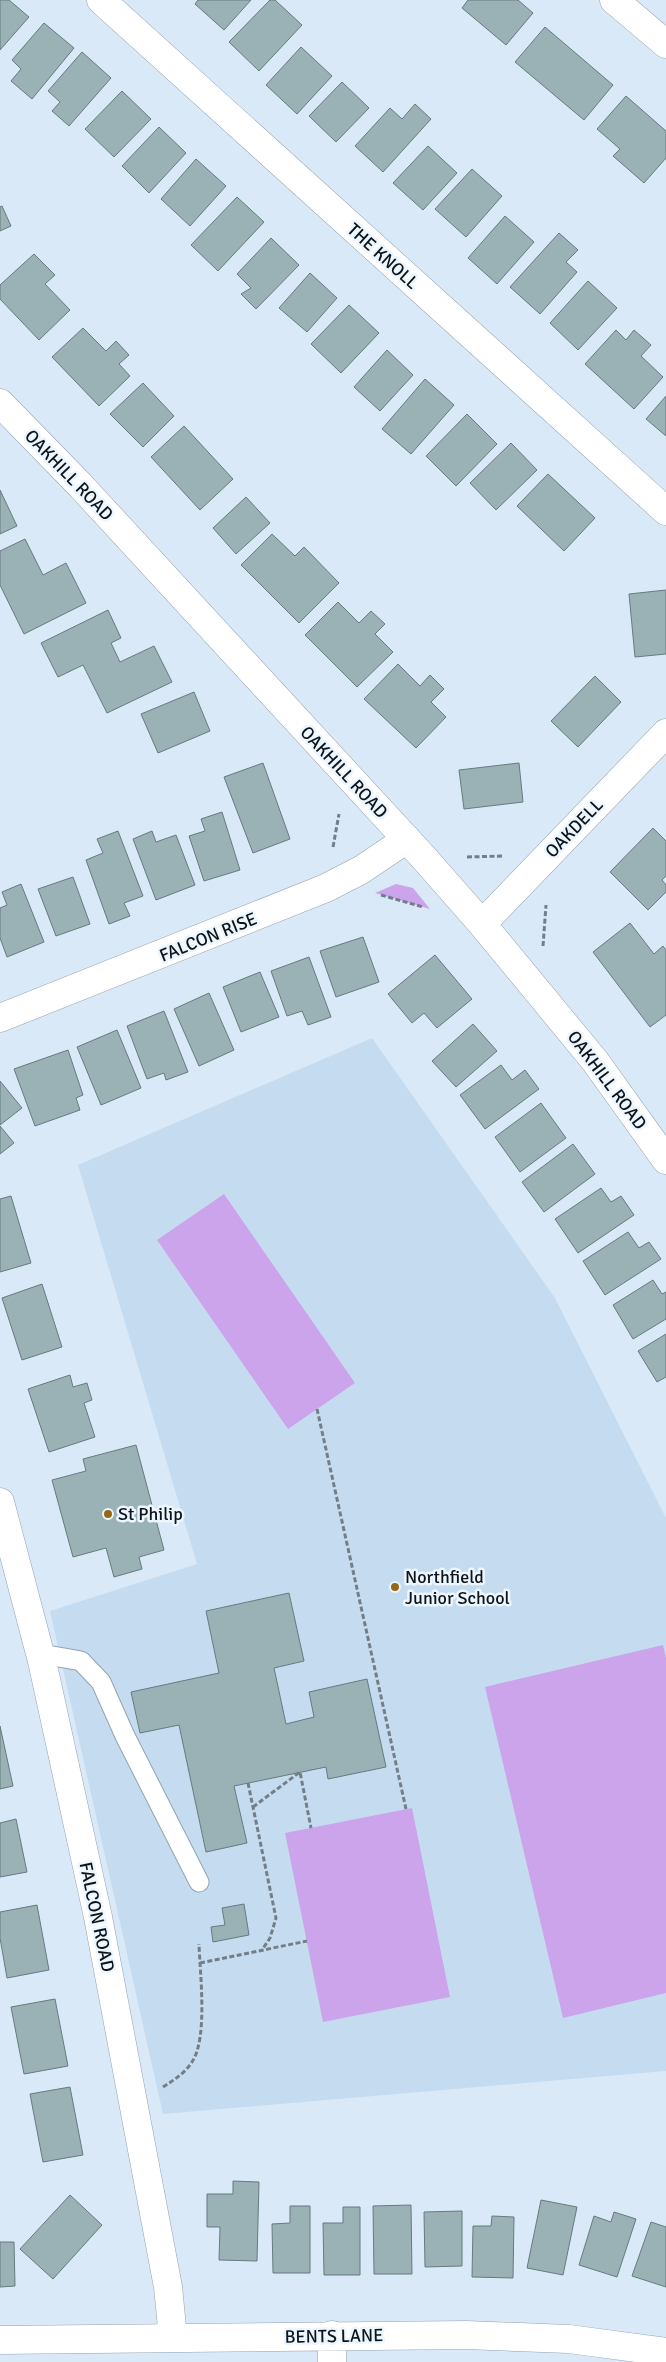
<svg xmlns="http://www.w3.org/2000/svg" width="666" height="2362" font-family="Signika,sans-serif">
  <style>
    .built { fill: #c5dcf0 }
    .green { fill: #cca4ec }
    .building { fill: #9ab1b6; stroke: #657b7f }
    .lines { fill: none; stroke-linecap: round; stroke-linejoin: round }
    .lane-casing { stroke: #93a3b0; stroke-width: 21 }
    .street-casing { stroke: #93a3b0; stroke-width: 29 }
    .path { stroke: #737e88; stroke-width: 3; stroke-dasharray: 5 2.5; stroke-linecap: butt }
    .lane { stroke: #fff; stroke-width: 19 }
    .street { stroke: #fff; stroke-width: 28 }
    .poi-dot { fill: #936a13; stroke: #ecf6fe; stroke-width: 2 }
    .labels { text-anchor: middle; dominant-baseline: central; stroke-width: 5; stroke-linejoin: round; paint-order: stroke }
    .street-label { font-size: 18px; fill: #0d1318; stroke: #ecf6fe }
    .poi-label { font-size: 18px; fill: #0d1318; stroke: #ecf6fe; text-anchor: start }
  </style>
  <rect width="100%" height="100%" fill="#d9e9f8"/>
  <path class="built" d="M372,1038L555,1298L666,1518V2071L163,2114L50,1611L197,1564L78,1165Z"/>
  <path class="green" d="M396,884L413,888L430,909L375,893Z
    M224,1194L355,1383L288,1429L157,1240Z
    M663,1645L666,1658V1993L563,2018L485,1687Z
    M412,1808L450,1997L323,2022L285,1833Z"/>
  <path class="building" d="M0,0H9L29,17L0,50Z
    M198,0H251L224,30L195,4Z
    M270,0H275L302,25L259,71L229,42Z
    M468,0H518L533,13L506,45L462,8Z
    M44,23L74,48L32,99L11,81L21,69L12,60Z
    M545,27L613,85L584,120L515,62Z
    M301,47L332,76L297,114L266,85Z
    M82,52L111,78L69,126L52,111L60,102L48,91Z
    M342,82L369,108L336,142L309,116Z
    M122,91L151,119L114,157L85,129Z
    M626,96L666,131V158L644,183L613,156L620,149L597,129Z
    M415,104L431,119L383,172L355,146L390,108L402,119Z
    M159,127L186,153L149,193L122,166Z
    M428,146L457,173L423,210L393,183Z
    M196,159L226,186L190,226L161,199Z
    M472,169L502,196L466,237L435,209Z
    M237,197L264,222L218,271L191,245Z
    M2,206L11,226L0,231V207Z
    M505,216L534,242L497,284L468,258Z
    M559,233L578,250L566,262L577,272L540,314L510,287Z
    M271,238L299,265L256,309L241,294L251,288L237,274Z
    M34,254L55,275L45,284L70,310L39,340L0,299V285Z
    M310,273L337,298L307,332L279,308Z
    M588,281L617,308L578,350L550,323Z
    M349,305L379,333L341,373L311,344Z
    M83,328L106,351L116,341L129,355L119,364L130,376L99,406L52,357Z
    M616,330L626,340L634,330L651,345L641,356L663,377L634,409L585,364Z
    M387,350L413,375L380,411L354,387Z
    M425,379L454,405L411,454L382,429Z
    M143,383L174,416L143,447L110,414Z
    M666,396V436L646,419Z
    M467,414L497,444L456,486L426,456Z
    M184,426L233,479L200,510L151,457Z
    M511,443L537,470L496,510L470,483Z
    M548,474L595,518L564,551L517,506Z
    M0,490L17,526L0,534Z
    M246,497L270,523L236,554L213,528Z
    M272,534L295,556L304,547L339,583L299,623L241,565Z
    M25,539L43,575L66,563L86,603L24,634L0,585V551Z
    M666,590V654L635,657L629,594Z
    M338,602L359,623L371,611L385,624L375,634L393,652L357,687L305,635Z
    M108,610L121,638L111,643L120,662L154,646L172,682L107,713L83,665L58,677L41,643Z
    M398,664L420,686L430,675L444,689L431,702L446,717L416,748L364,699Z
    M595,676L621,702L578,747L551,721Z
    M194,692L210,731L158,753L141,714Z
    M263,763L290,839L253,853L224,777Z
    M519,763L523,802L464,809L459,770Z
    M222,812L240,870L204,881L189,836L205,831L201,819Z
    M653,828L666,841V876L662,880L666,885V892L648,910L610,872Z
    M118,831L143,896L124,903L130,916L109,924L86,860L103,853L97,839Z
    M152,831L156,842L176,835L195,885L156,900L133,839Z
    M73,877L90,924L56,936L38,889Z
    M21,884L44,942L7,957L0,938V908L7,905L2,892Z
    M630,923L654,954L663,946L666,950V1015L650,1027L593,952Z
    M363,937L379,982L336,997L320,951Z
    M435,955L472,999L437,1028L424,1013L412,1023L388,994Z
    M309,957L331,1017L308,1025L302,1011L287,1016L271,971Z
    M260,972L279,1017L241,1032L223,987Z
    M209,993L234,1050L199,1066L174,1009Z
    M164,1011L188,1072L166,1080L164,1073L147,1079L127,1026Z
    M473,1024L497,1051L456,1087L432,1061Z
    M117,1030L141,1088L101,1105L77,1047Z
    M68,1050L83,1095L76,1098L80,1110L35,1126L14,1069Z
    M501,1065L512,1080L525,1070L539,1089L485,1129L460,1095Z
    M0,1081L22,1108L0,1125Z
    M541,1103L566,1138L520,1172L495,1137Z
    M0,1126L14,1143L0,1154Z
    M573,1144L595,1174L544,1212L522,1182Z
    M601,1188L611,1202L621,1196L634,1215L578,1253L555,1219Z
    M11,1196L31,1263L0,1272V1199Z
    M628,1232L639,1248L649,1242L661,1259L605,1295L583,1261Z
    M653,1280L662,1294L666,1292V1319L633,1339L613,1305Z
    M42,1284L62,1347L22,1360L2,1298Z
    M666,1334V1377L657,1382L638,1351Z
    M70,1375L73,1387L87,1383L92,1400L84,1403L95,1437L49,1452L28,1389Z
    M136,1445L164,1550L139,1557L142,1569L114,1577L106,1548L73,1557L52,1480L86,1471L83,1459Z
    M289,1593L304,1661L274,1668L286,1724L314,1717L309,1692L367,1679L386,1767L328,1779L326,1767L234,1786L247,1843L206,1852L179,1725L140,1733L131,1692L219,1673L206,1611Z
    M0,1726L13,1786L0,1789Z
    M16,1819L27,1872L0,1877V1823Z
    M244,1904L249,1935L213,1942L211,1927L225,1925L222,1908Z
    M37,1905L49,1970L7,1978L0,1938V1912Z
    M55,1999L68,2066L24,2074L11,2007Z
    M70,2087L83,2155L43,2162L30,2094Z
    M233,2181L259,2182L257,2261L219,2260L220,2227H207V2194H233Z
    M70,2195L102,2225L53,2279L20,2249Z
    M541,2200L577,2207L563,2275L527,2268Z
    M411,2205L412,2274H374L373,2206Z
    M290,2206H310V2273H273L272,2224L290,2223Z
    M343,2207H360V2275H324L323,2223H343Z
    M462,2211V2266L425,2267L424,2212Z
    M614,2212L636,2219L617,2277L579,2265L594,2216L611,2222Z
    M492,2216L514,2217L513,2278L472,2277L473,2226H491Z
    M651,2222L666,2227V2287L632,2276Z
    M0,2242H14L15,2286L0,2287Z"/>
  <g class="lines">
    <g class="lane-casing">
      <path id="lane" d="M42,1661L53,1656L81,1661L101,1682L125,1736L199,1882"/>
    </g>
    <g class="street-casing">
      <path id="street" d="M101,0L666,511
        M614,0L666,44
        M0,403L80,485L424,858L482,924L595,1061L666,1160
        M482,924L666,733
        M0,1018L326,888L361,870L407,839
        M0,1502L42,1661L98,1917L168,2287L173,2337
        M332,2335V2362
        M0,2340L466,2335L569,2339L666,2352"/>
    </g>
    <path class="path" d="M333,847L339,814
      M467,857L503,856
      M381,895L423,907
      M543,946L546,905
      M317,1409L406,1809
      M248,1783L276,1918L270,1938L262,1950
      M253,1807L300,1772L311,1828
      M200,1963L307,1941
      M163,2087C174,2080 185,2073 192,2062C208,2038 200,1974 199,1944"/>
    <use href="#lane" class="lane"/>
    <use href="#street" class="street"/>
  </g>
  <g class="poi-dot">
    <circle cx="108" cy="1514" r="5"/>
    <circle cx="395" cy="1587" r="5"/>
  </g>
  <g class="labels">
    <g class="street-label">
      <text transform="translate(383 256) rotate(42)">THE KNOLL</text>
      <text transform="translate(69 475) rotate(46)">OAKHILL ROAD</text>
      <text transform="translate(344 772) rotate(47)">OAKHILL ROAD</text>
      <text transform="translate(574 828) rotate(-46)">OAKDELL</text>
      <text transform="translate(208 937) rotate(-22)">FALCON RISE</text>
      <text transform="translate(607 1080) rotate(53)">OAKHILL ROAD</text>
      <text transform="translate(97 1917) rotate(78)">FALCON ROAD</text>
      <text transform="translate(334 2336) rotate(-1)">BENTS LANE</text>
    </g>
    <g class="poi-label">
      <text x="118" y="1514">St Philip</text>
      <text x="405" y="1577">Northfield<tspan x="405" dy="21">Junior School</tspan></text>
    </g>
  </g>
</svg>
